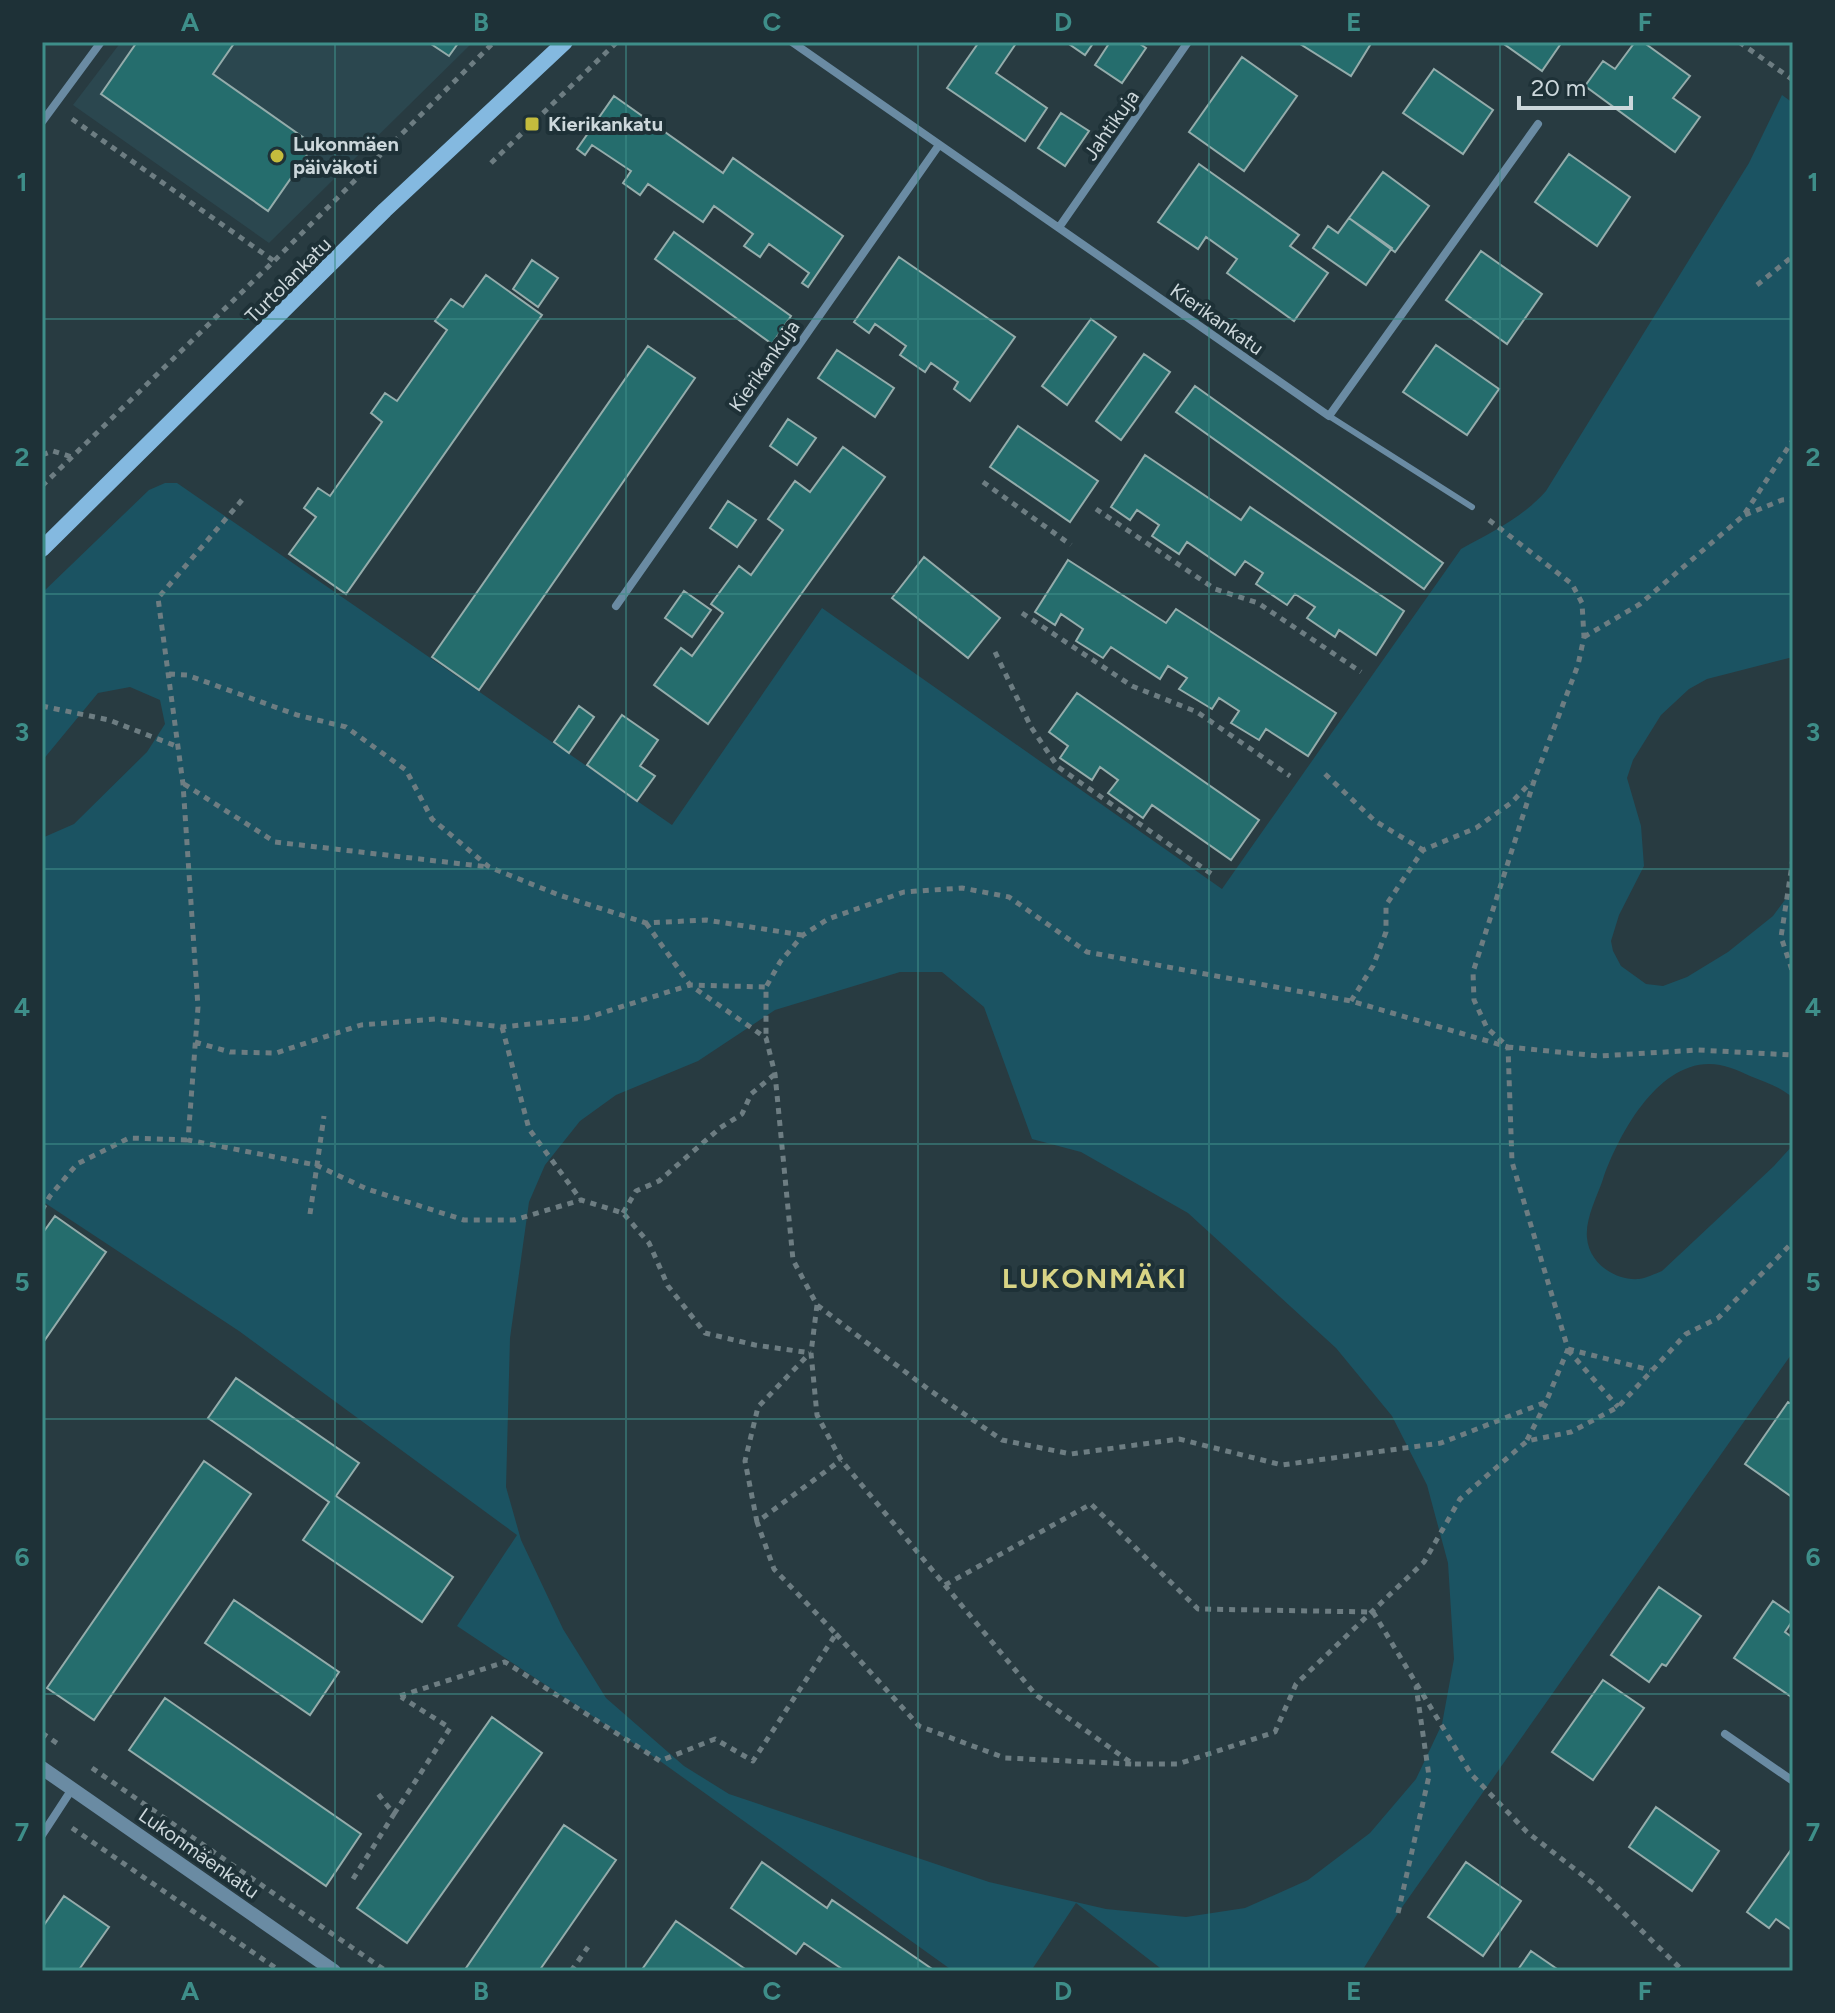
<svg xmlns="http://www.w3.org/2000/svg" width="1835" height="2013" font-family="Figtree,sans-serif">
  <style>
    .built { fill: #2b474f }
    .green { fill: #1b5362; fill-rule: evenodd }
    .building { fill: #256d6d; stroke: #94acab; stroke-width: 2 }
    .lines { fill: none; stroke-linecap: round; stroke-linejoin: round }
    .path { stroke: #6d7d82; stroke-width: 5; stroke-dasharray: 6 6; stroke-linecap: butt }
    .service { stroke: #6a8ba3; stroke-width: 6 }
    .minor { stroke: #6a8ba3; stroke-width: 8 }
    .tertiary { stroke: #6a8ba3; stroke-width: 14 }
    .secondary { stroke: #84b9e0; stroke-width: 16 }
    .grid { fill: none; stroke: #3e8e89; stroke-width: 2; stroke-opacity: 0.55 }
    .poi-dot { fill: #c4bc3d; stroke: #1e3137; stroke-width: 3 }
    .labels { text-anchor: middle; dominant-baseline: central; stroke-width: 8; stroke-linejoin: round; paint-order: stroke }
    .poi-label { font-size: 20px; font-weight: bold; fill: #ccd7db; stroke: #1e3137; text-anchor: start }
    .street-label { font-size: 20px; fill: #ccd7db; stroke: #1e3137 }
    .district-label { font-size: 28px; font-weight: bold; letter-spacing: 2px; fill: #d8d485; stroke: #1e3137 }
    .neatline { fill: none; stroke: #3e8e89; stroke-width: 3 }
    .grid-label { font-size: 26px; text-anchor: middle; font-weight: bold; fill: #3e8e89 }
  </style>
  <rect width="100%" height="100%" fill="#283b41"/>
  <path class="built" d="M121,42H473L269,243L73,105Z"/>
  <path class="green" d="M1782,95L1793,103V657L1707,679L1689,689L1661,715L1633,760L1627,778L1641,826L1644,866L1619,915L1611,941L1613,951L1621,966L1646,984L1663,986L1687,977L1728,952L1773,916L1793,889V1098C1781,1087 1765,1082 1750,1076C1737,1070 1724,1064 1709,1064C1656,1064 1618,1136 1603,1179C1597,1197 1585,1219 1587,1238C1589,1263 1615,1281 1639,1279C1647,1278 1654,1274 1662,1271L1774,1166L1793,1145V1352L1398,1913L1362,1971H1164L1076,1903L1031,1971H953L660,1761L457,1626L517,1535L239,1331L42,1201V838L74,824L147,752L165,724L160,700L130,687L98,693L42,761V593L149,490L165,483H177L672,825L822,608L1222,889L1461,549C1492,532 1522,518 1546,491L1749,163ZM900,972H942L984,1007L1032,1139L1081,1152L1188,1213L1336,1348L1392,1416L1427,1485L1448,1563L1454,1659L1442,1724L1416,1779L1370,1833L1308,1880L1245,1908L1186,1917L1106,1909L989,1882L729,1794L684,1766L606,1698L563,1629L521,1540L506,1487L510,1338L529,1202L545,1165L580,1121L616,1095L698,1061L775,1010Z"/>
  <path class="building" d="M137,42H235L213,74L314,145L268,211L101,94Z
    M428,42H459L449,56Z
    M979,42H1017L996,73L1047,108L1025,141L947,88Z
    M1066,42H1094L1085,55Z
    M1110,42H1137L1146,48L1122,83L1095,65Z
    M1297,42H1372L1351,76Z
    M1501,42H1562L1542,71Z
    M1635,42H1643L1690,76L1673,98L1700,117L1675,152L1585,86L1603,61L1615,69Z
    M1242,57L1297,96L1244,171L1189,132Z
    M1434,69L1493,110L1463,154L1403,113Z
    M614,96L723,173L733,158L843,236L808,287L802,283L809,273L769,244L760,257L744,246L753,234L714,206L703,222L648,184L640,195L623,183L631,171L592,145L585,155L577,149Z
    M1061,113L1089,131L1065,166L1038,148Z
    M1569,154L1630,197L1597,246L1535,202Z
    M1199,164L1299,235L1290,246L1328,273L1294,321L1227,273L1237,259L1206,237L1198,249L1158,222Z
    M1383,172L1429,206L1395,252L1349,218Z
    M1349,218L1392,248L1366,285L1313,248L1328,226L1338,233Z
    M674,232L791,316L772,344L655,259Z
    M1481,251L1542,294L1507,344L1446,300Z
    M899,257L1015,337L970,401L954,389L958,382L931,363L925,372L900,355L906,346L875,324L869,333L854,322Z
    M532,260L558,278L538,307L513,289Z
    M486,275L542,315L346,594L289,554L316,517L304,508L318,488L330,496L382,422L371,413L385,393L397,401L447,330L435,321L451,299L463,307Z
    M1091,319L1116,337L1067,405L1042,386Z
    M1436,345L1499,389L1467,435L1403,392Z
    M648,346L695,378L479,690L432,657Z
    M837,350L894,388L875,417L818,378Z
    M1144,354L1170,372L1121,440L1096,421Z
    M1195,386L1443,563L1424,589L1176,412Z
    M788,419L816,438L797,465L770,446Z
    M1018,426L1098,481L1070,522L990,467Z
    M843,447L885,477L708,724L654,685L681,648L692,656L723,613L711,604L739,566L751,575L783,530L768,519L795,481L810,492Z
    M1145,455L1241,520L1250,507L1404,611L1376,655L1339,630L1335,637L1307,618L1315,607L1295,594L1287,605L1256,584L1263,573L1245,561L1235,575L1187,542L1179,554L1152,536L1159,525L1137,510L1130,520L1111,507Z
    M728,501L756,520L737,547L710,528Z
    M924,557L1000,618L968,658L892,598Z
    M1068,560L1166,623L1176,609L1336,713L1308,756L1266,729L1259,740L1231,723L1239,711L1219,698L1212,709L1179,689L1187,678L1168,666L1160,679L1111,647L1103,658L1076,641L1083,629L1061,614L1055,625L1035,612Z
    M684,591L711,610L692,637L665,618Z
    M1077,693L1259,820L1231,860L1152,805L1143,818L1108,793L1118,780L1100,767L1092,780L1060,758L1068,746L1049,732Z
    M579,706L594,717L569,753L554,742Z
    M622,715L658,740L640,766L655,776L637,801L587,765Z
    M55,1216L106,1252L42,1344V1234Z
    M236,1378L359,1463L336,1496L453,1577L422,1622L303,1540L329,1502L208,1418Z
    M1788,1402L1793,1405L1792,1497L1745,1464Z
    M204,1461L251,1494L94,1720L47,1688Z
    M1659,1587L1701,1616L1666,1666L1662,1664L1649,1682L1611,1655Z
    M234,1600L339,1672L310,1715L205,1643Z
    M1773,1601L1793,1615V1620L1785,1632L1793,1638V1698L1734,1658Z
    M1603,1680L1644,1708L1593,1780L1552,1752Z
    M165,1698L361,1834L326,1886L129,1750Z
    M492,1717L542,1753L407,1943L357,1908Z
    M1656,1807L1719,1851L1692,1891L1629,1847Z
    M564,1825L616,1860L539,1971H464Z
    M1793,1847V1931L1776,1919L1769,1928L1747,1912Z
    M762,1862L827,1908L832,1900L935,1971H845L804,1943L796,1954L731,1908Z
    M1466,1862L1521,1901L1483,1956L1428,1917Z
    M64,1896L109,1927L78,1971H42V1928Z
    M676,1921L748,1971H647L643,1968Z
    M1531,1951L1560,1971H1517Z"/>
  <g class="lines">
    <path class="path" d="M1739,42L1793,80
      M72,119L274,261
      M491,163L617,42
      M1757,285L1793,256
      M42,455L53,451L72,457
      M983,482L1071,545
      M42,486L274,261L494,42
      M242,500L158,598L183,784L198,1007L188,1140L316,1165L367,1189L464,1220H514L581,1200L623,1213L649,1243L668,1286L705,1333L755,1345L811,1353
      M1096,509L1215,589L1258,603L1361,672
      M1745,515L1782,500L1793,499
      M1489,520L1572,584L1582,603L1584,637L1578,665L1535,778L1473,972L1474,1000L1487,1028L1508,1047L1599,1056L1698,1050L1793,1055
      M1022,613L1132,686L1197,712L1290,776
      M1584,637L1640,604L1743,516L1793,440
      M995,652L1031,727L1058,767L1213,875
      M169,674L187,675L297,715L346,727L406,770L432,819L489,867L559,895L646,923L706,920L802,935
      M42,706L109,720L176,746
      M1325,774L1375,821L1423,850
      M184,784L275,842L488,867
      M1793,858L1781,937L1793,973
      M646,923L690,985L766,1038L775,1074L793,1260L817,1305L928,1389L1002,1440L1071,1454L1179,1439L1282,1465L1441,1443L1546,1402L1568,1349L1512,1162L1508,1047L1351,1001L1087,952L1009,897L962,888L904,892L828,919L803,935L780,962L766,987V1038
      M1351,1001L1373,966L1386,932V905L1423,850L1476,828L1511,803L1531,782
      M502,1027L529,1129L581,1200
      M195,1042L230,1052L276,1053L361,1025L436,1019L502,1027L586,1018L690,985L766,987
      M42,1210L50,1196L77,1164L129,1138L188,1140
      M623,1213L636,1191L659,1181L720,1128L742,1114L751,1094L775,1074
      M310,1214L324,1116
      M817,1305L811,1353L817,1415L841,1460L1036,1695L1133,1764H1178L1275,1732L1296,1684L1424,1562L1460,1499L1527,1441L1571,1432L1618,1407L1686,1334L1718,1318L1793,1242
      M1568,1349L1650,1370
      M1568,1350L1618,1407
      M1527,1440L1546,1403
      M757,1522L745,1461L758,1407L810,1353
      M945,1585L1091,1504L1198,1609L1372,1612
      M1373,1612L1471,1774L1527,1832L1594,1884L1683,1971
      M836,1634L919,1726L1005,1758L1132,1764
      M400,1696L505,1662L660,1761L715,1739L753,1761L836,1634L774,1569L757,1522L841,1460
      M42,1733L61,1746
      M92,1768L386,1971
      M394,1814L450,1728L401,1697
      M72,1828L280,1971
      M353,1879L394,1814L375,1790
      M1398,1913L1429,1776L1416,1686
      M571,1971L588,1947"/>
    <path class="service" d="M1329,416L1472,507"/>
    <path class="minor" d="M792,42L1329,416L1538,124
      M42,122L101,42
      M1060,226L1188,42
      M616,606L939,145
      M1725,1734L1793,1781
      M42,1835L72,1789"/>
    <path class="tertiary" d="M42,1768L334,1971"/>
    <path class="secondary" d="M42,549L385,210L565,42"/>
  </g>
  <path class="grid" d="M335,42V1971M626,42V1971M918,42V1971M1209,42V1971M1500,42V1971M42,319H1793M42,594H1793M42,869H1793M42,1144H1793M42,1419H1793M42,1694H1793"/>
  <g class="poi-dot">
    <rect x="524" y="116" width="16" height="16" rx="4"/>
    <circle cx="277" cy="156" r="8"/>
  </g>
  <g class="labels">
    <g class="poi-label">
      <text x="548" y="124">Kierikankatu</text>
      <text x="293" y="144">Lukonmäen<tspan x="293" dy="23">päiväkoti</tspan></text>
    </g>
    <g class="street-label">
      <text transform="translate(1111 125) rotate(-55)">Jahtikuja</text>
      <text transform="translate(288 280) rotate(-45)">Turtolankatu</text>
      <text transform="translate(1217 319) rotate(35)">Kierikankatu</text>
      <text transform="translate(764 366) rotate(-55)">Kierikankuja</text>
      <text transform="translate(199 1853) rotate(35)">Lukonmäenkatu</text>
    </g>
    <g class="district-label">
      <text x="1095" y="1278">LUKONMÄKI</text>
    </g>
  </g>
  <rect width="1835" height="2013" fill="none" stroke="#1e3137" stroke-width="88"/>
  <path d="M1519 96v12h112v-12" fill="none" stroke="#ccd7db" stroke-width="4"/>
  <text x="1531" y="96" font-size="24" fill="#ccd7db" stroke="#1e3137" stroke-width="6" paint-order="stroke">20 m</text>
  <rect x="44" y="44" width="1747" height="1925" class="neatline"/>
  <g class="grid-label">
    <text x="190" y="31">A</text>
    <text x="481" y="31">B</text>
    <text x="772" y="31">C</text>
    <text x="1063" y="31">D</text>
    <text x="1354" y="31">E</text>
    <text x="1645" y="31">F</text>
    <text x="22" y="191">1</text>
    <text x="1813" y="191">1</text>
    <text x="22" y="466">2</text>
    <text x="1813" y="466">2</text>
    <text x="22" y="741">3</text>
    <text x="1813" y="741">3</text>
    <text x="22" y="1016">4</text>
    <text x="1813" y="1016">4</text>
    <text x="22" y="1291">5</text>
    <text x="1813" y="1291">5</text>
    <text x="22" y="1566">6</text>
    <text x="1813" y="1566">6</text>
    <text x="22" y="1841">7</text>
    <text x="1813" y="1841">7</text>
    <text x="190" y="2000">A</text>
    <text x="481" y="2000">B</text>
    <text x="772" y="2000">C</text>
    <text x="1063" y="2000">D</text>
    <text x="1354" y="2000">E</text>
    <text x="1645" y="2000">F</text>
  </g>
</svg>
